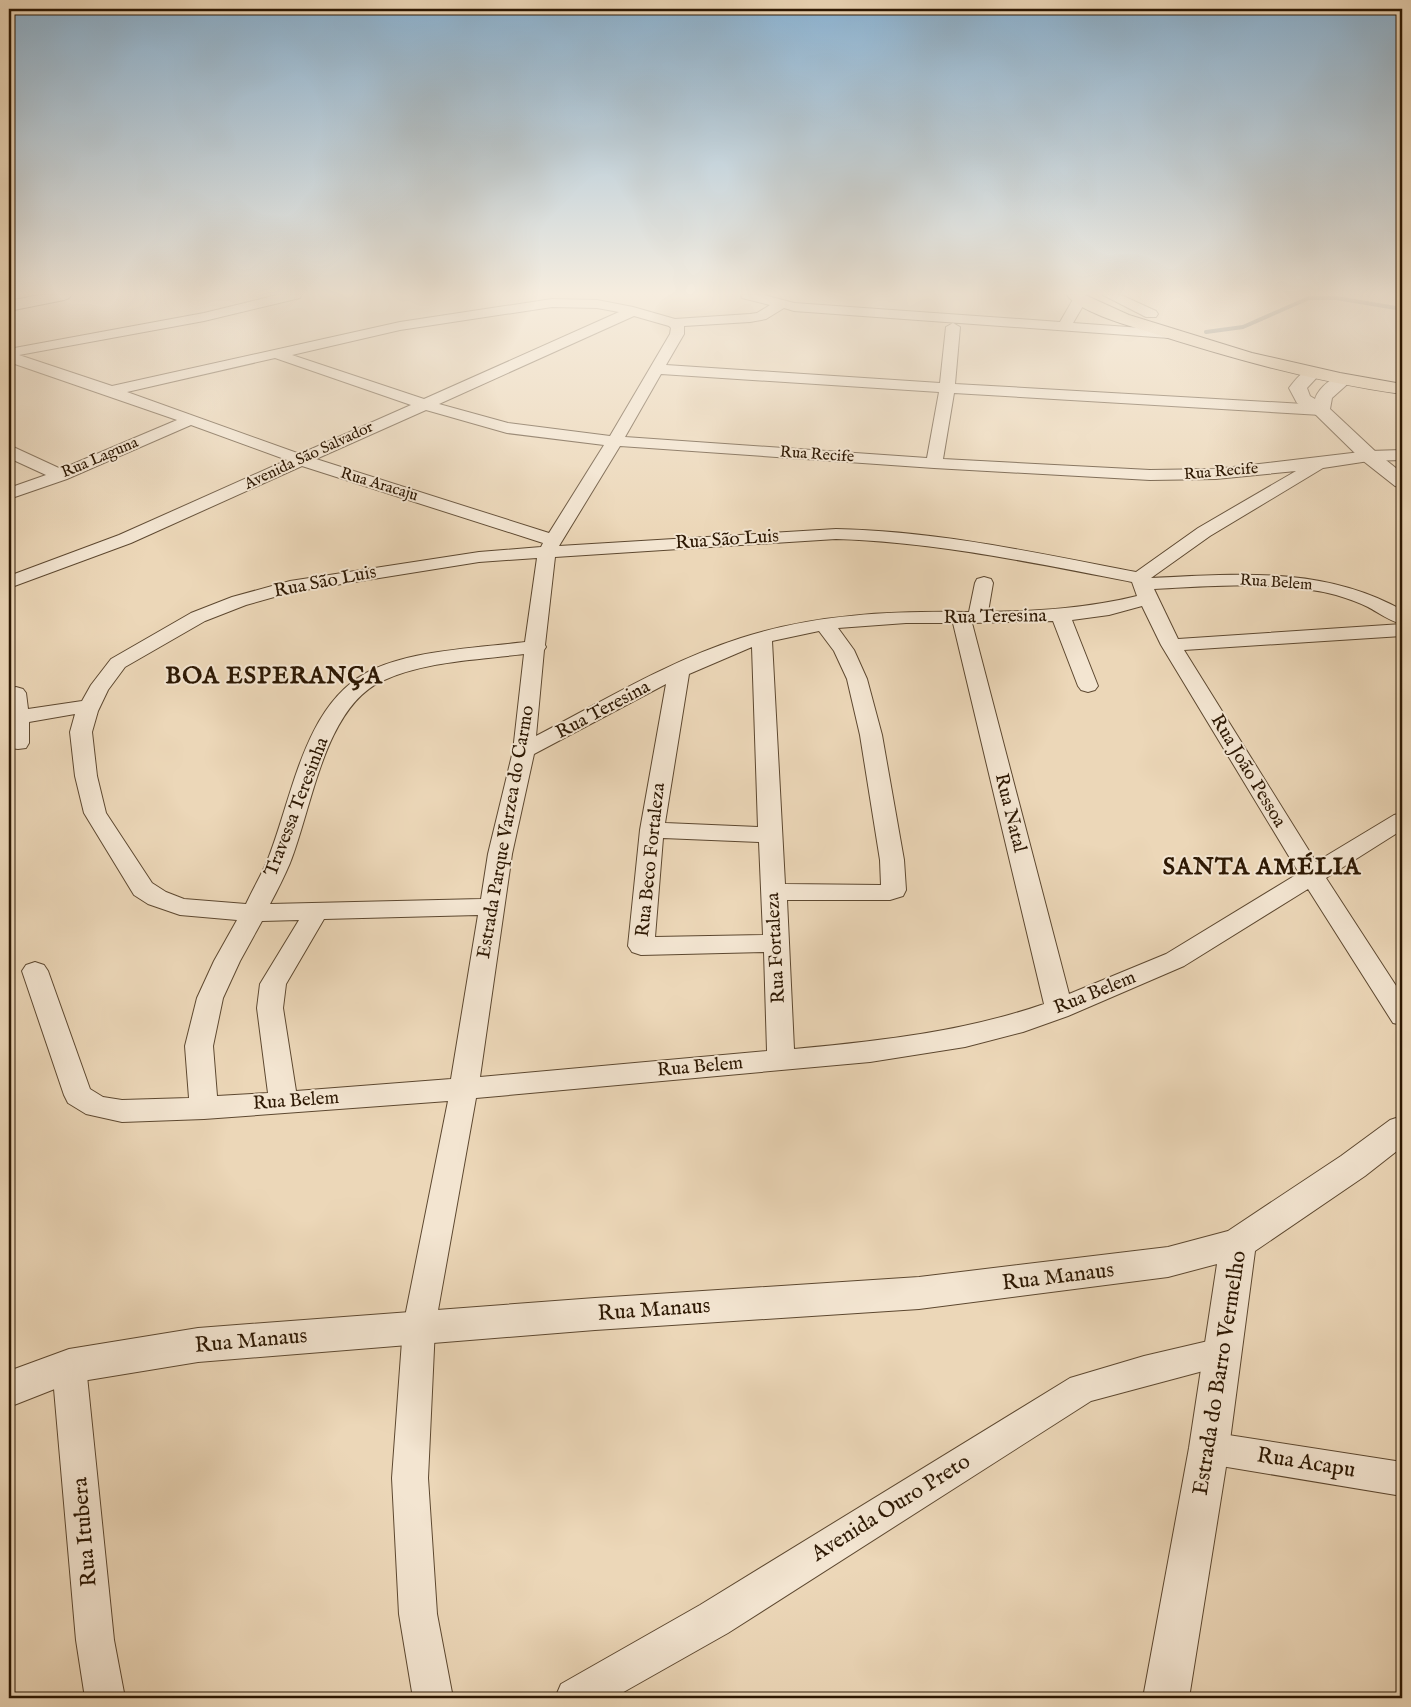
<svg xmlns="http://www.w3.org/2000/svg" width="1411" height="1707" font-family="'IM FELL English',serif">
  <style>
    .lines { fill: none; stroke-linecap: round; stroke-linejoin: round }
    .stream { stroke: #717771; stroke-width: 4 }
    .minor-casing { stroke: #5d4830; stroke-width: 2 }
    .tertiary-casing { stroke: #5d4830; stroke-width: 2 }
    .secondary-casing { stroke: #2d1803; stroke-width: 2 }
    .primary-casing { stroke: #2d1803; stroke-width: 2 }
    .minor { fill: #f3e5d1; fill-rule: evenodd }
    .tertiary { fill: #f3e5d1; fill-rule: evenodd }
    .secondary { fill: #f3e5d1; fill-rule: evenodd }
    .primary { fill: #ecd7b8; fill-rule: evenodd }
    .labels { text-anchor: middle; dominant-baseline: central; stroke-width: 4; stroke-linejoin: round; paint-order: stroke }
    .far-street-label { font-size: 16px; fill: #2d1803; stroke: #f3e5d1 }
    .street-label { font-size: 19px; fill: #2d1803; stroke: #f3e5d1 }
    .near-street-label { font-size: 22px; fill: #2d1803; stroke: #f3e5d1 }
    .district-label { font-size: 24px; font-weight: bold; letter-spacing: 1px; fill: #2d1803; stroke: #f3e5d1 }
  </style>
  <rect width="100%" height="100%" fill="#ecd7b8"/>
  <filter id="stains"><feTurbulence type="fractalNoise" baseFrequency=".004" numOctaves="4"/><feColorMatrix values="0 0 0 0 .2 0 0 0 0 .09 0 0 0 0 .02 0 0 0 .5 -.17"/></filter>
  <radialGradient id="worn" r=".72"><stop offset=".6" stop-color="#630" stop-opacity="0"/><stop offset="1" stop-color="#630" stop-opacity=".3"/></radialGradient>
  <g class="lines">
    <path class="stream" d="M1206,332L1243,327L1309,298H1336L1402,309"/>
    <g class="minor-casing">
      <path id="minor" d="M277,295H301L300,298L204,321L19,355L112,386L400,322L552,299L597,300L633,307L675,319L750,314L757,313L770,305L742,298L741,295H764L794,303L1060,322L1075,296L1081,295L1087,299L1073,323L1169,330L1176,334L1169,338L794,311L784,308L766,319L750,322L684,326V334L666,365L940,383L946,327L953,323L960,327L955,384L1321,405L1326,407L1329,410L1326,413L1321,415L954,393L943,459L1150,470L1216,469L1369,451L1402,450V460L1369,461L1323,468L1210,536L1151,578C1239,574 1323,566 1402,610V624C1390,621 1379,613 1368,607C1358,602 1346,598 1336,595C1277,580 1214,586 1154,589L1178,639L1402,624V636L1184,650L1316,862L1394,815L1402,813V830L1326,878L1402,995V1025L1393,1023L1308,889L1184,966L1068,1016L1023,1032L965,1047L870,1062L476,1098L435,1327L428,1478L437,1614L453,1698H413L399,1614L392,1478L403,1327L448,1101L204,1119L122,1122L86,1114L68,1103L64,1095L22,971L26,965L35,962L44,965L48,971L90,1089L103,1097L122,1100L189,1098L185,1046L197,998L214,961L237,920L180,915L148,904L134,895L84,813L75,776L70,732L75,714L29,722V743L26,748L18,749L10,748L9,745V689L16,687L23,689L26,693L28,709L82,701L91,685L111,659L191,613L232,597L290,581L479,552L541,547L543,543L302,466L131,543L9,588V576L119,535L287,460L191,425L67,479L9,499V488L46,475L9,458V445L61,469L177,420L9,362V349L204,313ZM552,307L597,308L619,312L424,399L292,355L400,330ZM634,316L669,326L671,328L670,334L610,436L508,423L439,404ZM275,358L411,405L300,454L127,392ZM661,374L939,392L927,458L625,437ZM426,410L507,433L604,445L549,533L316,459ZM620,446L934,468L1150,480L1216,479L1296,471L1198,528L1136,572C1037,553 938,531 836,529L559,546ZM836,539C936,542 1034,563 1132,582L1137,596C1088,608 1039,611 988,612L993,583L991,579L984,577L977,579L975,583L969,612C891,611 815,614 741,638C669,661 603,701 536,736L544,650L546,647L545,645L555,557ZM537,558L525,642C477,648 408,650 366,673C302,708 292,802 266,864C260,877 252,891 246,904L184,899L166,892L152,883L106,813L97,776L92,732L98,711L108,690L125,667L205,621L246,605L292,592L479,562ZM1142,606L1161,645L1299,873L1166,954L1069,994L972,623L1053,621L1078,686L1081,690L1088,692L1095,690L1098,686L1072,620L1109,615ZM906,623H953L1044,1004C963,1032 879,1041 794,1049L787,900H890L903,896L906,890L904,860L882,735L867,679L854,650L838,628ZM819,631L834,651L847,679L860,735L880,860L881,885L785,884L772,641ZM752,647L758,827L665,823L689,674ZM524,654L513,751L488,854L481,899L270,904C277,891 284,877 290,863C312,808 324,708 382,681C425,661 477,660 524,654ZM666,684L640,830L628,946L632,952L641,955L764,952L767,1051L480,1077L512,854L534,754ZM663,838L759,842L763,935L655,937ZM478,915L451,1079L296,1091L283,1008L286,984L324,919ZM299,920L260,984L257,1008L268,1093L217,1096L213,1046L223,998L240,961L262,921Z
        M1103,295H1121L1156,311L1158,314L1156,317H1146Z
        M1221,1338L1233,1343L1238,1353L1233,1363L1091,1401L728,1633L613,1698H555L561,1684L700,1605L1070,1378L1144,1356Z
        M69,1351L81,1356L86,1366L114,1640L125,1698H85L76,1640L52,1366L57,1356Z
        M1209,1432L1402,1462V1496L1209,1464L1197,1459L1191,1448L1197,1437Z"/>
    </g>
    <g class="tertiary-casing">
      <path id="tertiary" d="M1313,368L1319,369L1321,373L1307,388L1310,396L1315,399C1319,387 1336,373 1349,376L1352,380L1332,398L1330,409L1376,452L1402,473V488L1395,486L1362,460L1315,414L1297,403L1289,388C1296,379 1302,371 1313,368Z
        M1402,1116V1147L1365,1176L1255,1251L1229,1448L1189,1698H1143L1189,1448L1217,1264L1168,1277L919,1309L595,1330L198,1362L70,1383L9,1407V1371L69,1349L198,1328L595,1298L919,1277L1168,1247L1228,1231L1341,1156L1390,1120Z"/>
    </g>
    <g class="secondary-casing">
      <path id="secondary" d="M39,295H71L69,298L64,300L9,311V301Z"/>
    </g>
    <g class="primary-casing">
      <path id="primary" d="M1067,295H1085L1129,315L1252,353L1340,373L1402,384V394C1315,382 1230,358 1146,331C1126,325 1078,311 1067,295Z"/>
    </g>
    <use href="#minor" class="minor"/>
    <use href="#tertiary" class="tertiary"/>
    <use href="#secondary" class="secondary"/>
    <use href="#primary" class="primary"/>
  </g>
  <linearGradient id="sky" x2="0" y2="1"><stop stop-color="#8bb5d6"/><stop offset="0.55" stop-color="#f6eddf"/><stop offset="1" stop-color="#f6eddf" stop-opacity="0"/></linearGradient>
  <rect width="1411" height="534" fill="url(#sky)"/>
  <g class="labels">
    <g class="far-street-label">
      <text transform="translate(817 455) rotate(4)">Rua Recife</text>
      <text transform="translate(309 456) rotate(-25)">Avenida São Salvador</text>
      <text transform="translate(100 458) rotate(-23)">Rua Laguna</text>
      <text transform="translate(1221 472) rotate(-5)">Rua Recife</text>
      <text transform="translate(379 485) rotate(17)">Rua Aracaju</text>
      <text transform="translate(1276 583) rotate(4)">Rua Belem</text>
    </g>
    <g class="street-label">
      <text transform="translate(727 540) rotate(-4)">Rua São Luis</text>
      <text transform="translate(325 582) rotate(-11)">Rua São Luis</text>
      <text transform="translate(995 617) rotate(-1)">Rua Teresina</text>
      <text transform="translate(603 710) rotate(-28)">Rua Teresina</text>
      <text transform="translate(1248 771) rotate(59)">Rua João Pessoa</text>
      <text transform="translate(297 807) rotate(-69)">Travessa Teresinha</text>
      <text transform="translate(1010 813) rotate(76)">Rua Natal</text>
      <text transform="translate(506 832) rotate(-80)">Estrada Parque Varzea do Carmo</text>
      <text transform="translate(651 860) rotate(-84)">Rua Beco Fortaleza</text>
      <text transform="translate(776 948) rotate(-93)">Rua Fortaleza</text>
      <text transform="translate(1095 993) rotate(-22)">Rua Belem</text>
      <text transform="translate(700 1067) rotate(-5)">Rua Belem</text>
      <text transform="translate(296 1101) rotate(-4)">Rua Belem</text>
    </g>
    <g class="near-street-label">
      <text transform="translate(1058 1277) rotate(-7)">Rua Manaus</text>
      <text transform="translate(654 1310) rotate(-4)">Rua Manaus</text>
      <text transform="translate(251 1341) rotate(-5)">Rua Manaus</text>
      <text transform="translate(1220 1373) rotate(-81)">Estrada do Barro Vermelho</text>
      <text transform="translate(1306 1463) rotate(9)">Rua Acapu</text>
      <text transform="translate(891 1508) rotate(-32)">Avenida Ouro Preto</text>
      <text transform="translate(85 1532) rotate(-95)">Rua Itubera</text>
    </g>
    <g class="district-label">
      <text x="274" y="676">BOA ESPERANÇA</text>
      <text x="1262" y="867">SANTA AMÉLIA</text>
    </g>
  </g>
  <rect width="1411" height="1707" fill="none" stroke="#ecd7b8" stroke-width="30"/>
  <rect x="10" y="10" width="1391" height="1687" fill="none" stroke="#2d1803" stroke-width="2.5"/>
  <rect x="15" y="15" width="1381" height="1677" fill="none" stroke="#2d1803"/>
  <rect width="100%" height="100%" filter="url(#stains)"/>
  <rect width="100%" height="100%" fill="url(#worn)"/>
</svg>
